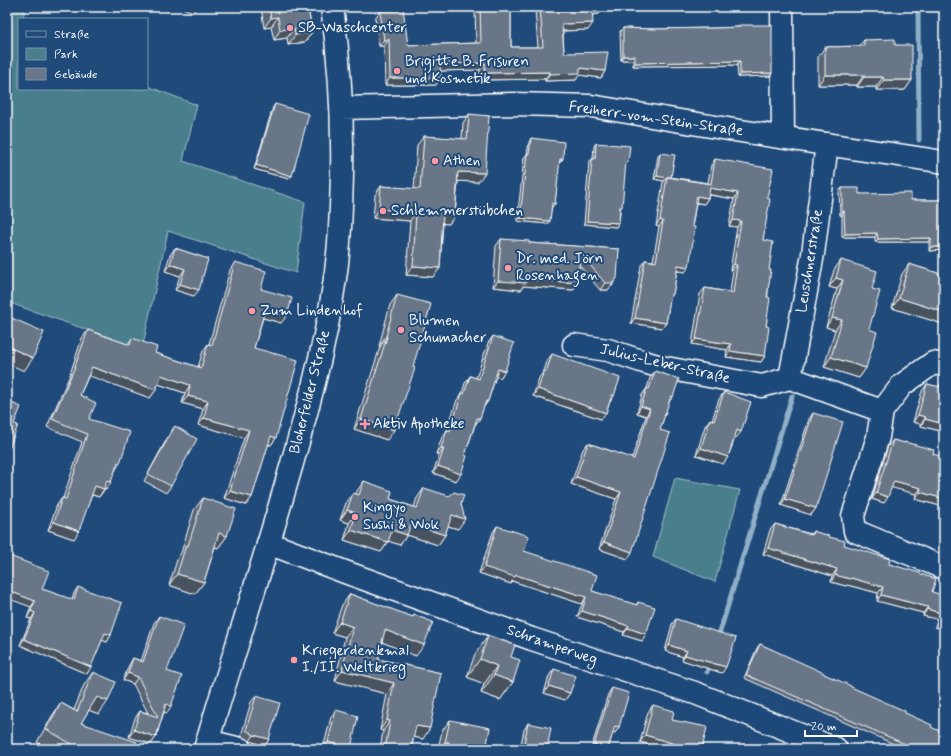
<svg xmlns="http://www.w3.org/2000/svg" width="951" height="756" font-family="Mynerve,sans-serif">
  <style>
    .green { fill: #497f8d; stroke: #a4bfc6 }
    .lines { fill: none; stroke-linecap: round; stroke-linejoin: round }
    .stream { stroke: #90b0c7; stroke-width: 5 }
    .minor-casing { stroke: #fff; stroke-width: 25 }
    .minor { stroke: #1f4a7a; stroke-width: 22 }
    .wall { fill: #596574; stroke: #fff }
    .shaded-wall { fill: #49535e; stroke: #fff }
    .building { fill: #687687; stroke: #fff }
    .poi-dot { fill: #ff9aa2; stroke: #1f4a7a; stroke-width: 1.5 }
    .labels { text-anchor: middle; dominant-baseline: central; stroke-width: 4; stroke-linejoin: round; paint-order: stroke }
    .poi-label { font-size: 15px; fill: #fff; stroke: #1f4a7a; text-anchor: start }
    .street-label { font-size: 15px; fill: #fff; stroke: #1f4a7a }
  </style>
  <rect width="100%" height="100%" fill="#1f4a7a"/>
  <filter id="ink" filterUnits="userSpaceOnUse"><feTurbulence type="fractalNoise" baseFrequency=".025" numOctaves="2"/><feDisplacementMap in="SourceGraphic" scale="8" xChannelSelector="R" yChannelSelector="G"/><feConvolveMatrix kernelMatrix="1 2 1 2 8 2 1 2 1" color-interpolation-filters="sRGB"/></filter>
  <g filter="url(#ink)">
    <path class="green" d="M7,7H25L23,19H19V89H147V86L197,105L183,161L305,202L296,273L168,231L142,349L7,302Z
      M675,478L740,490L715,582L653,557Z"/>
    <g class="lines">
      <path class="stream" d="M918,7L919,140
        M718,638L792,396
        M707,672L710,663"/>
      <g class="minor-casing">
        <path id="minor" d="M782,7L783,137
          M342,108L514,104L591,106L734,130L944,162
          M574,345L608,350L644,362L661,367L762,386L790,378L882,411
          M944,365L933,363L902,385L882,411L878,437L853,516L855,531L944,568
          M790,378L813,254L827,144
          M268,543L345,572L532,639L695,693L836,749
          M208,741L240,749
          M205,749C233,655 264,562 291,467C308,407 325,347 334,285C340,249 341,211 342,175C343,118 340,63 332,7"/>
      </g>
      <use href="#minor" class="minor"/>
    </g>
    <path class="wall" d="M261,7H308L312,32L305,42L288,45L287,38L274,40L271,27L264,28Z
      M479,7H511V47H538L535,10L537,7H603L599,14L593,15L588,30L563,31L564,53L605,71L601,78L579,75L576,80L545,81V79L480,80V70L440,71L436,85H385L384,46H379L375,18L380,11L408,45L476,43L475,12Z
      M740,25L772,73L770,76L738,77L737,65L633,66V60H621L620,31L623,28L653,29L716,28L738,27Z
      M864,40L895,45L912,80L905,90H876V87H857V85H818V57L825,47L859,46Z
      M944,71V108H942V74Z
      M275,104L292,176L289,179L254,169L273,107Z
      M469,114L478,182L458,181L455,215L449,224L443,223L440,268L433,277L406,275L410,221L373,218L375,195L381,186L414,189L417,145L424,136L462,139L463,123Z
      M531,138L563,159L560,162H559L555,204L552,207L548,224L517,221L524,158L527,154L529,142Z
      M596,143L626,165H625L619,223L616,227L584,224L589,162L592,159H593L594,146Z
      M660,153L671,177L708,183L711,165L715,159L767,198L763,240L769,270L765,356L761,362L726,357L727,350L692,344L700,294L705,288L730,292L733,270H730L737,227L729,226L734,199L709,195L708,198L704,204L696,203L685,272L677,271L673,294L670,298L666,323L662,328L631,323L641,266L645,260L653,261L659,227L656,226L663,182L664,181L654,179L658,156Z
      M842,188L859,194L911,200H944V250L929,251V242H875V237H842V215H840L839,191Z
      M501,239L529,243L619,249L613,285L608,290H600L579,265L578,283L573,290L523,286L521,290L493,287L496,246Z
      M175,248L208,259L194,296L175,290L180,276L165,271L170,255Z
      M841,260L872,289L866,368L859,378L824,367L835,330L826,327L837,289L829,287L834,270Z
      M235,262L261,289L281,323L263,318L254,348L276,438L271,445H268L252,497L246,505L224,498L244,438L198,425L203,409L182,403L185,393L158,384L156,390L150,398L89,375L80,395L89,419L120,463L116,469L106,490L105,489L99,497L92,495L74,539L48,530L57,505L62,498H63L82,442L47,427L69,377L82,338L88,330L127,345L132,338L155,353L198,367L203,351L208,344H209L230,270Z
      M909,264L944,275V322L943,324L892,308L902,274Z
      M397,295L387,440L354,429L380,347L379,346L390,305Z
      M493,336L505,371L500,378L496,376L488,401L483,408L480,418L475,425L456,481L433,473L439,455L436,454L442,437L447,430L457,400L462,393L465,383L470,376L476,378L488,343Z
      M552,354L614,396L610,402L601,419L533,396L539,378L544,371L547,361Z
      M655,371L668,403L660,430L628,559L599,549L616,499L571,484L583,449L588,443L632,458L646,416L637,413L642,395L647,388L650,378Z
      M927,384L939,387L940,384L941,430L940,431L921,426V424L913,422L922,391Z
      M724,392L736,438H735L728,457L723,464L696,455L705,426L710,419L712,420L719,399Z
      M813,413L816,508L811,515L781,505L809,419Z
      M175,426L171,486L166,493L144,481L170,433Z
      M893,440L904,443L905,442L933,454L944,507L915,499L916,494L891,487L884,503L872,499L888,446Z
      M364,481L390,499L414,507L417,498L424,488L461,504L458,529L448,526L445,535L438,545L407,535L400,545L389,541L381,552L344,540L349,523L340,520L346,503L353,493L356,494L357,491Z
      M203,498L227,536L218,548L215,547L204,582L195,594L169,585L178,557L181,553L194,510Z
      M775,524L811,534L813,531L829,537L844,545L889,564L920,574L932,592L939,596L944,630L935,627L937,619L923,616V613L877,601L878,593L847,585L846,586L831,582L832,576L763,554L770,530Z
      M497,526L524,551L592,591L636,605L638,602L642,641L623,635L624,632L577,617L582,604L512,581L511,584L479,573L493,532Z
      M78,587L111,635L107,642L102,640L87,674L20,645L31,619L27,618L31,607L42,589L72,600L74,593Z
      M350,594L412,617L414,615L416,656L382,642L378,659L441,673L423,739L414,737L411,749H380L383,731L380,730L387,694L335,681L345,637L332,633L342,605Z
      M159,616L167,671V713L164,712L156,737L151,744L129,737L135,718L140,711L148,713L133,684L123,680L129,665L133,658L141,661L154,623Z
      M676,619L722,673L682,660L683,657L665,651L672,624Z
      M488,636L511,657L513,682L500,700L481,693L484,684L467,677L475,654Z
      M760,644L905,713L931,727L944,749H905L744,678L757,648Z
      M554,669L570,693L565,700L544,693L549,676Z
      M93,672L99,714L89,710L81,723L135,749H49L37,742L52,716L61,703L74,710L84,685Z
      M612,688L619,727L615,733L613,732L608,749H591L608,694Z
      M256,696L269,739L265,746L250,741L241,736L251,702Z
      M653,705L672,720L702,749H665L640,742L648,712Z
      M336,710L350,749H323L331,717Z
      M450,720L486,749H438L442,731Z
      M528,723L547,749H520L524,730Z"/>
    <path class="shaded-wall" d="M180,7H197L193,12Z
      M592,8H603L599,14L588,15Z
      M278,17L271,27L264,28L271,18Z
      M593,23L588,30L557,31L562,24Z
      M294,28L287,38L274,40L280,30Z
      M312,32L305,42L288,45L295,35Z
      M389,39L384,46H379L384,40Z
      M623,56H635L633,60H621Z
      M740,61L737,65L633,66L635,63Z
      M485,63L480,70L436,71L440,64Z
      M580,68L605,71L601,78L579,75L576,80L545,81L550,74Z
      M550,72L545,79L480,80L485,73Z
      M772,73L770,76L738,77L740,74Z
      M825,75H864L857,85H818Z
      M864,77H883L876,87H857Z
      M390,78H441L436,85H385Z
      M884,80H912L905,90H876Z
      M560,159H563L560,162H557Z
      M256,165L292,176L289,179L254,169Z
      M458,172L485,173L478,182L452,181Z
      M657,176L667,177L664,181L654,179Z
      M710,188L738,193L734,199L706,194Z
      M697,196L708,198L704,204L693,202Z
      M379,209L416,212L410,221L373,218Z
      M842,211H844L842,215H840Z
      M443,214L455,215L449,224L437,223Z
      M520,218L550,221L548,224L517,221Z
      M660,220L663,221L659,227L656,226Z
      M733,220L741,221L737,227L729,226Z
      M587,221L619,223L616,227L584,224Z
      M877,233L875,237H842L845,234Z
      M931,238L929,242H875L878,239Z
      M931,247H944V250L929,251Z
      M170,264L185,269L180,276L165,271Z
      M734,264L737,265L733,270H730Z
      M678,265L689,267L685,272L674,270Z
      M413,266L440,268L433,277L406,275Z
      M617,278L608,290H600L605,283Z
      M836,278L843,280L837,289L829,287Z
      M526,279L578,283L573,290L523,286L521,290L493,287L498,281Z
      M180,284L199,290L194,296L175,290Z
      M899,298L944,312V322L943,324L892,308Z
      M265,310L287,316L281,323L260,317Z
      M635,318L666,323L662,328L631,323Z
      M832,318L842,320L835,330L826,327Z
      M386,336L387,337L380,347L379,346Z
      M696,339L731,344L727,350L692,344Z
      M7,346L33,358L24,371L7,363Z
      M730,351L765,356L761,362L726,357Z
      M831,357L866,368L859,378L824,367Z
      M92,367L156,390L150,398L87,375Z
      M498,369L505,371L500,378L494,376Z
      M161,375L190,385L185,393L155,383Z
      M538,389L606,413L601,419L533,396Z
      M612,395L614,396L609,402Z
      M188,396L208,401L203,409L182,403Z
      M671,396L673,397L668,403Z
      M486,401H488L483,408Z
      M641,406L650,409L646,416L637,413Z
      M918,415L926,417L921,424L913,422Z
      M204,418L249,430L244,438L198,425Z
      M477,418H480L475,425L472,424Z
      M361,419L394,430L387,440L354,429Z
      M925,419L944,424V431L941,430L940,431L921,426Z
      M737,430L741,432L736,438L733,437Z
      M271,436L276,438L271,445L266,444Z
      M441,448H444L439,455L436,454Z
      M701,448L728,457L723,464L696,455Z
      M438,466L461,474L456,481L433,473Z
      M576,477L621,492L616,499L571,484Z
      M107,481L111,482L106,490L102,488Z
      M894,481L921,488L916,494L889,487Z
      M95,486L104,489L99,497L90,494Z
      M230,491L252,497L246,505L224,498Z
      M920,492L944,499V507L915,499Z
      M876,493L888,497L884,503L872,499Z
      M785,499L816,508L811,515L781,505Z
      M347,510L356,513L349,523L340,520Z
      M452,515L465,519L458,529L445,525Z
      M54,522L79,531L74,539L48,530Z
      M411,524L445,535L438,545L404,534Z
      M351,530L388,542L381,552L344,540Z
      M392,530L407,535L400,545L385,540Z
      M219,533L227,536L218,548L211,545Z
      M604,542L632,552L628,559L599,549Z
      M768,548L837,569L832,576L763,554Z
      M484,567L516,575L586,597L582,604L512,581L511,584L479,573Z
      M177,574L204,582L195,594L169,585Z
      M835,575L851,578L883,587L878,593L847,585L846,586L831,582Z
      M7,590L35,601L31,607L7,598Z
      M881,595L928,607L923,613L877,601Z
      M927,609L941,613L937,619L923,616Z
      M31,611L35,613L31,619L27,618Z
      M582,611L629,626L624,632L577,617Z
      M939,621L944,622V630L935,627Z
      M340,622L353,627L345,637L332,633Z
      M628,628L646,634L642,641L623,635Z
      M385,630L424,645L416,656L377,640Z
      M105,633L111,635L107,642L101,640Z
      M24,639L91,667L87,674L20,645Z
      M669,645L687,651L683,657L665,651Z
      M685,655L726,667L722,673L682,660Z
      M480,659L497,666L484,684L467,677Z
      M342,670L394,683L387,694L335,681Z
      M128,673L138,677L133,684L123,680Z
      M494,675L513,682L500,700L481,693Z
      M549,686L570,693L565,700L544,693Z
      M97,697L108,701L99,714L88,710Z
      M166,704L171,706L167,713L162,711Z
      M387,720L390,721L383,731L380,730Z
      M416,726L430,728L423,739L408,736Z
      M615,726L619,727L615,733L611,732Z
      M134,730L156,737L151,744L129,737Z
      M254,735L269,739L265,746L250,741Z
      M645,735L682,746L679,749H665L640,742Z
      M328,742L351,748L350,749H323Z
      M445,742H449L444,749H440Z
      M594,745L607,749H592Z"/>
    <path class="building" d="M269,7H308L312,32L295,35L294,28L280,30L278,17L271,18Z
      M480,7H511V47H543L540,7H603V8H592L593,23L562,24L564,53L608,52L605,71L580,68V73L550,74V72L485,73V63L440,64L441,78H390L389,39L384,40L380,11L403,8L408,45L481,43Z
      M740,25H772V73L740,74V61L635,63V56H623V28L653,29L716,28L739,27Z
      M895,39V45H912V80H884L883,77H864V75H825V47L864,46V40Z
      M275,104L309,114L292,176L256,165Z
      M469,114L489,116L485,173L458,172L455,215L443,214L440,268L413,266L416,212L379,209L381,186L420,189L424,136L467,139Z
      M531,138L564,142L563,159H560L555,204L552,203L550,221L520,218L527,154H529Z
      M596,143L630,146L628,162H626L622,207H620L619,223L587,221L592,159H595Z
      M660,153L675,155L671,177H667V178L657,176Z
      M715,159L773,169L767,198L770,199L763,240L773,242L769,270H771L767,297L770,298L766,326L769,327L765,356L730,351L731,344L696,339L705,288L733,293L737,265L734,264L741,221L733,220L738,193L710,188L708,198L697,196L692,226L695,227L689,267L678,265L673,294H671L666,323L635,318L645,260L656,262L663,221L660,220L667,177L711,184Z
      M842,188H859V194L911,193V200H944V247H931V238L878,239L877,233L845,234L844,211H842Z
      M501,239L529,241V243L619,249L617,278L613,283H605L580,253L578,283L526,279V283L498,281Z
      M175,248L208,259L199,290L180,284L185,269L170,264Z
      M841,260L877,271L872,289L880,291L869,329L877,332L866,368L831,357L842,320L832,318L843,280L836,278Z
      M235,262L266,271L261,289L292,298L287,316L265,310L254,348L298,360L276,438L271,436L252,497L230,491L249,430L204,418L208,401L188,396L190,385L161,375L156,390L92,367L80,395L96,403L89,419L130,432L120,463L118,462L111,482L107,481L104,489L95,486L79,531L54,522L62,498L66,499L87,434L52,419L74,369L88,330L130,345L132,338L157,347L155,353L201,368L208,344L212,345Z
      M909,264L944,275V312L899,298Z
      M397,295L431,304L413,367L415,368L394,430L361,419L387,337L386,336Z
      M7,316L44,332L33,358L7,346Z
      M493,336L514,343L505,371L498,369L488,401H486L480,418H477L465,455L467,456L461,474L438,466L444,448H441L447,430L450,431L462,393L464,394L470,376L479,379Z
      M552,354L620,378L614,396L612,395L606,413L538,389L544,371L546,372Z
      M655,371L679,379L673,397L671,396L660,430L670,433L632,552L604,542L621,492L576,477L588,443L634,459L650,409L641,406L647,388L649,389Z
      M927,384L940,387V384L944,385V424L925,419L926,417L918,415Z
      M724,392L751,402L741,432L737,430L728,457L701,448L710,419L714,421Z
      M7,401L21,407L14,424L18,425L8,451L7,450Z
      M813,413L843,422L816,508L785,499Z
      M175,426L197,439L171,486L148,474Z
      M893,440L905,443V442L934,450L933,454L944,457V499L920,492L921,488L894,481L888,497L876,493Z
      M364,481L392,491L390,499L417,508L424,488L449,496L454,492L464,495L461,504L465,519L452,515L445,535L411,524L407,535L392,530L388,542L351,530L356,513L347,510L353,493L359,495Z
      M203,498L236,509L227,536L219,533L204,582L177,574L186,545L188,546Z
      M775,524L812,535L813,531L829,536V537L845,541L844,545L890,559L889,564L920,573V574L936,579L932,592L939,594V596L944,598V622L939,621L941,613L927,609L928,607L881,595L883,587L851,578L850,579L835,575L837,569L768,548Z
      M497,526L529,536L524,551L597,575L592,591L637,605L638,602L655,607L646,634L628,628L629,626L582,611L586,597L516,575L515,577L484,567Z
      M7,555L49,571L42,589L74,600L78,587L122,603L111,635L105,633L91,667L24,639L35,613L31,611L35,601L7,590Z
      M350,594L413,617L414,615L433,622L424,645L385,630L378,659L441,673L430,728L416,726L411,749H385L390,721L387,720L394,683L342,670L353,627L340,622Z
      M159,616L184,625L167,671L182,676L171,706L166,704L156,737L134,730L140,711L158,717L138,677L128,673L133,658L143,662Z
      M676,619L736,638L726,667L685,655L687,651L669,645Z
      M488,636L515,645L511,657L520,660L513,682L494,675L497,666L480,659Z
      M760,644L824,673V674L851,686V687L905,711V713L932,725L931,727L944,733V749H911L912,747L746,675Z
      M554,669L576,676L570,693L549,686Z
      M93,672L116,682L108,701L97,697L81,723L137,742L135,749H80L46,729L61,703L77,712Z
      M612,688L629,693L619,727L615,726L608,749H607L594,745Z
      M256,696L280,703L269,739L254,735L246,730Z
      M653,705L674,711L672,720L707,727L702,749H681L682,746L645,735Z
      M336,710L358,716L351,748L328,742Z
      M450,720L490,728L486,749L474,748V749H447L449,742H445Z
      M528,723L551,728L547,749H523Z"/>
  </g>
  <g class="poi-dot">
    <circle cx="290" cy="28" r="4"/>
    <circle cx="397" cy="71" r="4"/>
    <circle cx="435" cy="161" r="4"/>
    <circle cx="383" cy="211" r="4"/>
    <circle cx="508" cy="268" r="4"/>
    <circle cx="252" cy="311" r="4"/>
    <circle cx="401" cy="330" r="4"/>
    <path d="M363 418h4v4h4v4h-4v4h-4v-4h-4v-4h4z"/>
    <circle cx="355" cy="517" r="4"/>
    <circle cx="294" cy="660" r="4"/>
  </g>
  <g class="labels">
    <g class="poi-label">
      <text x="298" y="28">SB-Waschcenter</text>
      <text x="405" y="62">Brigitte B. Frisuren<tspan x="405" dy="17">und Kosmetik</tspan></text>
      <text x="443" y="161">Athen</text>
      <text x="391" y="211">Schlemmerstübchen</text>
      <text x="516" y="259">Dr. med. Jörn<tspan x="516" dy="17">Rosenhagen</tspan></text>
      <text x="260" y="311">Zum Lindenhof</text>
      <text x="409" y="321">Blumen<tspan x="409" dy="17">Schumacher</tspan></text>
      <text x="373" y="424">Aktiv Apotheke</text>
      <text x="363" y="508">Kingyo<tspan x="363" dy="17">Sushi &amp; Wok</tspan></text>
      <text x="302" y="651">Kriegerdenkmal<tspan x="302" dy="17">I./II. Weltkrieg</tspan></text>
    </g>
    <g class="street-label">
      <text transform="translate(656 119) rotate(8)">Freiherr-vom-Stein-Straße</text>
      <text transform="translate(810 261) rotate(-81)">Leuschnerstraße</text>
      <text transform="translate(665 364) rotate(13)">Julius-Leber-Straße</text>
      <text transform="translate(310 392) rotate(-76)">Bloherfelder Straße</text>
      <text transform="translate(552 645) rotate(19)">Schramperweg</text>
    </g>
  </g>
  <rect width="951" height="756" fill="none" stroke="#1f4a7a" stroke-width="24"/>
  <rect x="12" y="12" width="927" height="732" fill="none" stroke="#fff" stroke-width="1.5" filter="url(#ink)"/>
  <rect x="18" y="18" width="130" height="72" fill="#1f4a7a" stroke="#7992af"/>
  <rect x="26" y="31" width="20" height="6" fill="#1f4a7a" stroke="#7992af"/>
  <text x="54" y="38" font-size="12" fill="#ffffff">Straße</text>
  <rect x="26" y="48" width="20" height="12" fill="#497f8d" stroke="#7992af"/>
  <text x="54" y="58" font-size="12" fill="#ffffff">Park</text>
  <rect x="26" y="68" width="20" height="12" fill="#687687" stroke="#7992af"/>
  <text x="54" y="78" font-size="12" fill="#ffffff">Gebäude</text>
  <path d="M805 730v6h52v-6" fill="none" stroke="#ffffff" stroke-width="2"/>
  <text x="811" y="730" font-size="12" fill="#ffffff" stroke="#1f4a7a" stroke-width="3" paint-order="stroke">20 m</text>
</svg>
